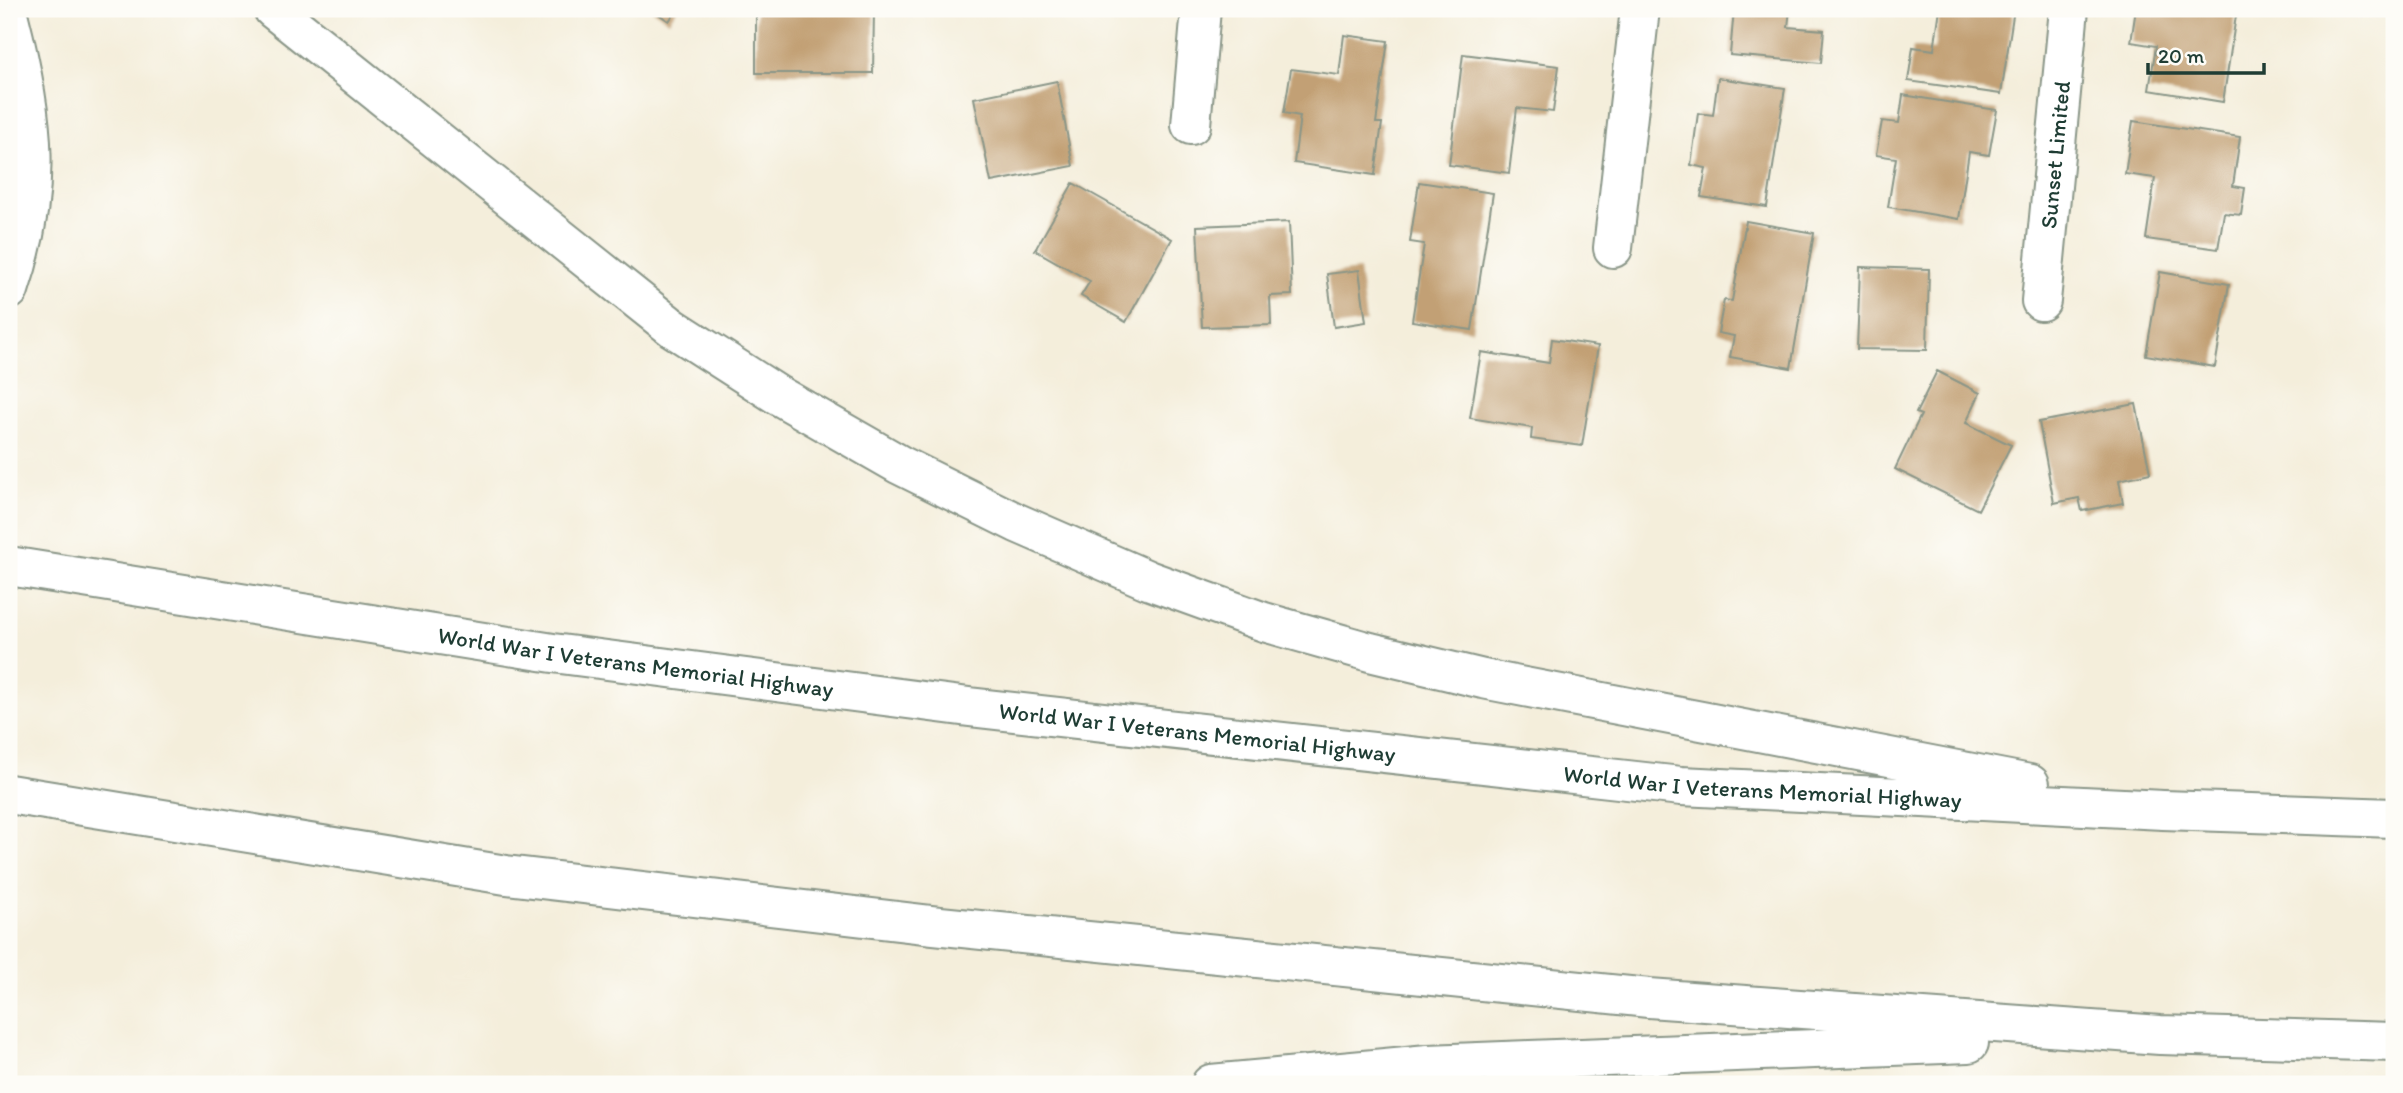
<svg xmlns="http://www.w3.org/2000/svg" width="2403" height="1093" font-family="Itim,sans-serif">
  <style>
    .building { fill: #c2a074 }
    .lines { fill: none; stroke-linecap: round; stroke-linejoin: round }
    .street-casing { stroke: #8a9688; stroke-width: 42 }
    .highway-casing { stroke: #8a9688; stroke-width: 42 }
    .street { stroke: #fff; stroke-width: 38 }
    .highway { stroke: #fff; stroke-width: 38 }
    .labels { text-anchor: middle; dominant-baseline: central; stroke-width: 7; stroke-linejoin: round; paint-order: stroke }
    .street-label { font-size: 23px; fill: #1f3d34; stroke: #fdfcf7 }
  </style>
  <rect width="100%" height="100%" fill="#fdfcf7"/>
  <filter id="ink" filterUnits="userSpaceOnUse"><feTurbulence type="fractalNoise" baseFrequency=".0143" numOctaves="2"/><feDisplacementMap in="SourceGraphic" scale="14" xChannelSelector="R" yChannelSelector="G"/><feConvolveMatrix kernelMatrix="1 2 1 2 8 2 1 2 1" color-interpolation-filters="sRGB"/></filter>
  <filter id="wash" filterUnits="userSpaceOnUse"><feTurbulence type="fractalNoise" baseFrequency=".00686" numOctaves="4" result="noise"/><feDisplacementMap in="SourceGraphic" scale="28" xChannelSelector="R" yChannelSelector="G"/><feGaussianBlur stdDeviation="1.57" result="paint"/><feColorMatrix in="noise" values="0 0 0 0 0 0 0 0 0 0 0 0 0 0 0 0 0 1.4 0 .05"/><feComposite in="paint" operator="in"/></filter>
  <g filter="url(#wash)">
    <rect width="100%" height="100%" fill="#f4eedb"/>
    <g id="blocks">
      <path class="building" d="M651,9H677L669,21Z
        M756,9H874L873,73H756Z
        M1036,9H1093L1092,17Z
        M1734,9H1790L1788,27L1824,30L1821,63L1730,55Z
        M1940,9H2014L2001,94L1908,81L1913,47L1934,50Z
        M2136,9H2237L2223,102L2149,90L2156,46L2131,42Z
        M1344,35L1388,41L1376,123H1382L1375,175L1294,163L1300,116L1284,113L1291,69L1339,75Z
        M1463,54L1559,66L1553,112L1517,108L1509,173L1449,165Z
        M1718,78L1785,88L1767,207L1701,197L1706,168L1691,165L1698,113L1713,115Z
        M1057,81L1073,166L991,182L974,98Z
        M1903,95L1997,110L1989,155L1969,152L1959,219L1888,207L1896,158L1876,155L1882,121L1899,123Z
        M2133,121L2240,137L2233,186L2245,188L2241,215L2224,213L2218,249L2146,239L2155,178L2125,174Z
        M1419,182L1493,193L1472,330L1412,321L1424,244L1410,242Z
        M1073,183L1172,239L1126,322L1081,296L1090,281L1035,250Z
        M1746,221L1814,233L1791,368L1730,357L1734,336L1718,333L1724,300L1732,301Z
        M1289,222L1292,295L1270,296L1271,325L1202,327L1197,226Z
        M1860,267L1929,269L1927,350L1857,349Z
        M1359,270L1366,322L1334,327L1327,274Z
        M2160,272L2229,284L2215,367L2146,355Z
        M1552,339L1598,346L1582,446L1531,439L1532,428L1470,418L1481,352L1549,363Z
        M1937,371L1980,393L1966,423L2011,445L1978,510L1895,469L1921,415L1916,413Z
        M2136,404L2150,473L2119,480L2123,503L2082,511L2079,498L2054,503L2039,422Z"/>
    </g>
  </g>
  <g filter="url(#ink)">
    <use href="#blocks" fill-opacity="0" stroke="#8a9688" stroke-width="2"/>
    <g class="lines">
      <g class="street-casing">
        <g id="street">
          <path d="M1191,125L1201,9"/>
          <path d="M1613,248L1640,9"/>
          <path id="s1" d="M2041,301L2069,9"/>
        </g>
      </g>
      <g class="highway-casing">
        <g id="highway">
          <path d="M273,9L673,328L776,394L900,465L1017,523L1148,580L1264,622L1370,652L1483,679L2030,784"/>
          <path d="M9,18C35,119 43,190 9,290"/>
          <path id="s2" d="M9,566L553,653L969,707L1681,786L2163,810L2394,818"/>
          <path d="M9,794L506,875L932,925L1649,998L2160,1035L2394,1042"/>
          <path d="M1211,1084L1428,1064L1969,1043"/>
        </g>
      </g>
      <use href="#street" class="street"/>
      <use href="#highway" class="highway"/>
    </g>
  </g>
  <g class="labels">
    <g class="street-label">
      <text stroke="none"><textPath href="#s1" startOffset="147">Sunset Limited</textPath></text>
      <text stroke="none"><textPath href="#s2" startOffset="634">World War I Veterans Memorial Highway</textPath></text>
      <text stroke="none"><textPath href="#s2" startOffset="1200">World War I Veterans Memorial Highway</textPath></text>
      <text stroke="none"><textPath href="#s2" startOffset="1768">World War I Veterans Memorial Highway</textPath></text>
    </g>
  </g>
  <rect width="2403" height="1093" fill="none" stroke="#fdfcf7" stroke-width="35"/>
  <path d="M2148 63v10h116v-10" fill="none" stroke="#1f3d34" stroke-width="3.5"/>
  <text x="2158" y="63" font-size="21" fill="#1f3d34" stroke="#fdfcf7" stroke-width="5" paint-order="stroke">20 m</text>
</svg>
